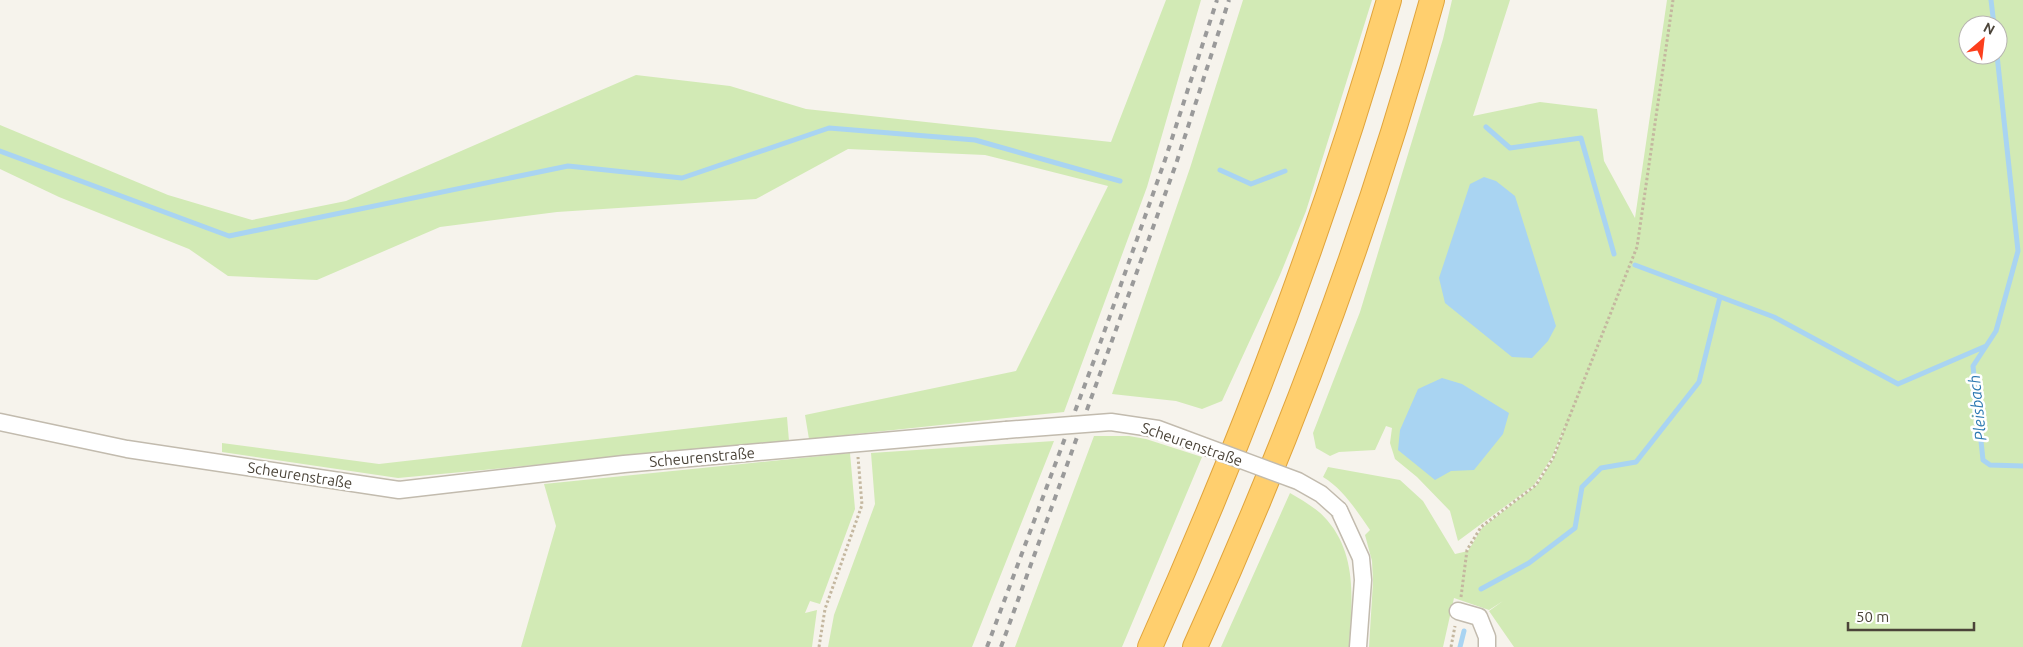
<svg xmlns="http://www.w3.org/2000/svg" width="2023" height="647" font-family="Ubuntu,sans-serif">
  <style>
    .green { fill: #d2eab5; fill-rule: evenodd }
    .water { fill: #a9d4f2 }
    .lines { fill: none; stroke-linecap: round; stroke-linejoin: round }
    .stream { stroke: #a9d4f2; stroke-width: 5 }
    .minor-casing { stroke: #c2bbae; stroke-width: 19 }
    .highway-casing { stroke: #e0a43c; stroke-width: 26 }
    .path { stroke: #c4b79f; stroke-width: 3; stroke-dasharray: 2.5 2.5; stroke-linecap: butt }
    .minor { stroke: #fff; stroke-width: 16 }
    .highway { stroke: #ffcf6e; stroke-width: 24 }
    .rail { stroke: #9a9a9a; stroke-width: 4; stroke-dasharray: 6 6; stroke-linecap: butt }
    .minor-bridge-casing { stroke: #c2bbae; stroke-width: 19; stroke-linecap: butt }
    .minor-bridge { stroke: #fff; stroke-width: 16 }
    .labels { text-anchor: middle; dominant-baseline: central; stroke-width: 5; stroke-linejoin: round; paint-order: stroke }
    .street-label { font-size: 15px; fill: #4b4439; stroke: #fff }
    .water-label { font-size: 16px; font-style: italic; fill: #2e7ab2; stroke: #fff }
  </style>
  <rect width="100%" height="100%" fill="#f6f3ec"/>
  <path class="green" d="M1166,0H1201L1147,187L1064,412L809,439L805,415L1016,371L1108,186L985,155L848,149L756,199L557,212L440,227L317,280L228,276L189,249L59,197L0,169V125L168,195L252,220L346,201L636,75L730,86L806,109L1111,142Z
    M1243,0H1372L1306,211L1280,275L1222,401L1202,409L1176,401L1112,394L1190,168Z
    M1452,0H1510L1473,116L1540,102L1597,109L1604,161L1635,218L1667,0H2023V647H1514L1489,611L1503,601L1489,610L1454,598L1443,647H1369L1373,582L1372,561L1365,535L1370,530C1356,510 1344,490 1323,477L1328,467L1400,480L1423,501L1455,554L1468,551L1482,528L1537,485L1554,458L1566,423L1552,457L1534,485L1458,541L1450,511L1417,477L1395,459L1390,443L1392,428L1386,426L1375,450L1339,452L1330,456L1316,448L1313,433L1360,312L1443,39ZM1968,25H1998V55H1968Z
    M787,417L789,441L398,478L222,452V443L379,464Z
    M1094,436H1129L1146,439L1202,457L1122,647H1015Z
    M1054,441L972,647H828L834,615L875,504L871,453Z
    M850,453L855,509L820,604L810,601L805,613L817,610L812,647H521L556,526L544,484Z
    M1290,493C1303,501 1317,508 1327,520C1358,556 1352,603 1349,647H1221Z"/>
  <path class="water" d="M1484,177L1496,181L1515,196L1556,326L1548,341L1532,358L1512,357L1445,303L1439,278L1470,184Z
    M1442,378L1462,384L1509,413L1503,434L1474,470L1451,471L1435,480L1398,450L1400,430L1418,389Z"/>
  <g class="lines">
    <path class="stream" d="M1991,0L1994,25
      M1997,55L2018,251L1996,331L1973,366L1983,460L1990,465L2023,466
      M1486,127L1510,148L1581,138L1614,254
      M0,151L229,236L568,166L682,178L829,128L975,140L1120,181
      M1220,170L1251,184L1285,171
      M1635,265L1774,317L1898,384L1986,346
      M1481,589L1529,563L1575,528L1582,487L1601,468L1636,462L1699,382L1720,297
      M1460,647L1464,631"/>
    <g class="minor-casing">
      <path id="minor" d="M0,422L127,449L399,490L624,464L1006,430
        M1339,510L1361,558L1363,580L1358,647
        M1458,611L1479,617L1487,637V647"/>
    </g>
    <g class="highway-casing">
      <path id="highway" d="M1150,647C1244,437 1326,221 1389,0
        M1195,647C1290,438 1371,221 1432,0"/>
    </g>
    <path class="path" d="M1461,597L1467,550L1481,527L1536,485L1553,458L1637,247L1673,0
      M819,647L825,609L862,505L858,457
      M1451,647L1455,626"/>
    <use href="#minor" class="minor"/>
    <use href="#highway" class="highway"/>
    <path class="rail" d="M987,647L1096,355L1165,160L1217,0
      M1001,647L1176,164L1229,0"/>
    <g class="minor-bridge-casing">
      <path id="minor-bridge" d="M1006,430L1111,422L1158,429L1298,481L1321,494L1339,510"/>
    </g>
    <use href="#minor-bridge" class="minor-bridge"/>
  </g>
  <g class="labels">
    <g class="street-label">
      <text transform="translate(1192 444) rotate(19)">Scheurenstraße</text>
      <text transform="translate(702 457) rotate(-5)">Scheurenstraße</text>
      <text transform="translate(300 475) rotate(9)">Scheurenstraße</text>
    </g>
    <g class="water-label">
      <text transform="translate(1977 408) rotate(-96)">Pleisbach</text>
    </g>
  </g>
  <g transform="translate(1983 40) rotate(28)"><circle r="24" fill="#ffffff" stroke="#b7b4b0"/>
  <path d="M0-4L9 19L0 12L-9 19Z" fill="#fc3f1d"/>
  <text y="-8" font-size="14" font-weight="bold" text-anchor="middle" fill="#4b4439">N</text>
  </g>
  <path d="M1848 622v8h126v-8" fill="none" stroke="#4b4439" stroke-width="2.5"/>
  <text x="1856" y="622" font-size="15" fill="#4b4439" stroke="#ffffff" stroke-width="4" paint-order="stroke">50 m</text>
</svg>
